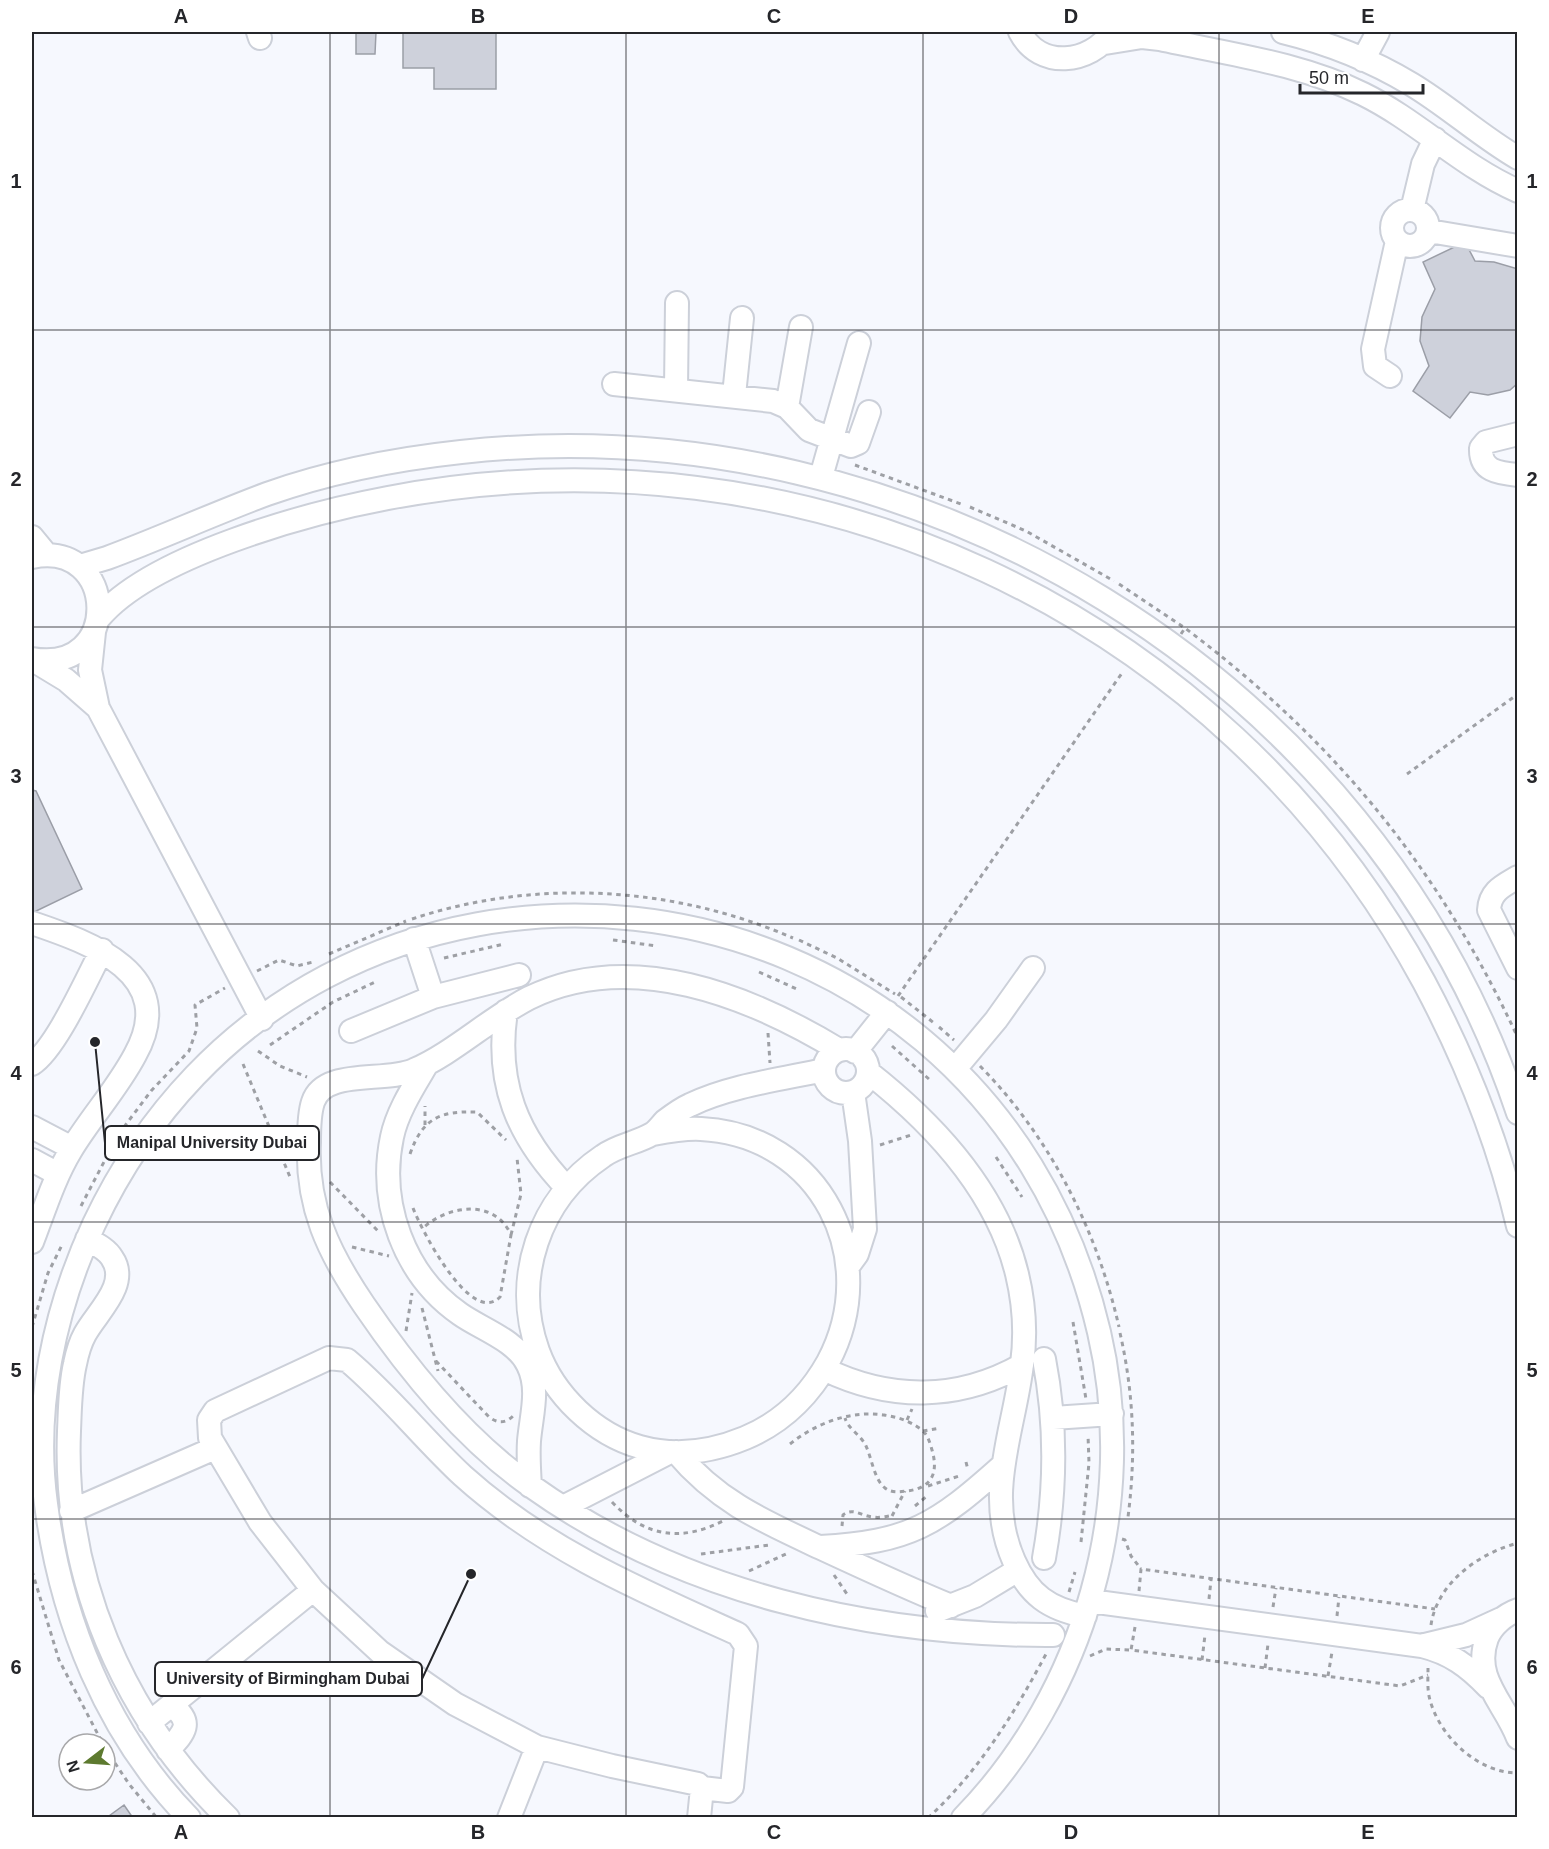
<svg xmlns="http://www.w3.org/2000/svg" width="1549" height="1849" font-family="Arial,sans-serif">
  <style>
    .building { fill: #ced1db; stroke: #9b9ea7; stroke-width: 1.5 }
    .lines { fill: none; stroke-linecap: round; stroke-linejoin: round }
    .minor-casing { stroke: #ccd0d9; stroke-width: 26 }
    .path { stroke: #9ea0a5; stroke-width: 3; stroke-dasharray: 4.5 4.5; stroke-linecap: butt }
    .minor { stroke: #fff; stroke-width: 22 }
    .grid { fill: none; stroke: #25262a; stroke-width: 1.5; stroke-opacity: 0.55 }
    .leader { fill: none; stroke: #25262a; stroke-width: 2 }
    .callout-dot { fill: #25262a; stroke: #fff; stroke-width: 2 }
    .callout { fill: #fff; stroke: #25262a; stroke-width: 2 }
    .callout-label { font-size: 16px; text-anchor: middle; font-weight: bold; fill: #25262a }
    .neatline { fill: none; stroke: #25262a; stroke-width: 2 }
    .grid-label { font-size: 20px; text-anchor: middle; font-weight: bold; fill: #25262a }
  </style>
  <rect width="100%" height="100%" fill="#f6f8fe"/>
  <path class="building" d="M356,32H376L375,54H356Z
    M403,32H496V89H434V68H403Z
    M1465,242L1475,261L1494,262L1518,269V383L1510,390L1488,395L1470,392L1450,418L1413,391L1429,366L1420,341L1422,317L1435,289L1423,262Z
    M32,790L36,791L82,889L32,913Z
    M124,1805L133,1818H110L109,1816Z"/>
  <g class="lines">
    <g class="minor-casing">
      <path id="minor" d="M258,32L260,38
        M1020,32C1040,70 1090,64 1112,32
        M1283,32C1328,43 1371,60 1411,84C1448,106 1480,136 1518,158
        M1105,43L1142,37L1160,39C1228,54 1300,63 1363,94C1418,121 1461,166 1518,191
        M1363,60L1378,32
        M1392 228a18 18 0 1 1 36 0a18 18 0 1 1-36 0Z
        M1412,210L1423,164L1435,139
        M1429,231L1518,246
        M1390,376L1375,366L1373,349L1397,241
        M614,384L773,401L787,407L809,430L851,446L858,443L869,412
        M676,389L677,303
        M734,395L742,318
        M787,407L801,327
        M1518,434L1486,442L1481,448C1480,471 1498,473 1518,475
        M821,477L859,343
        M32,537L46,554
        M32,557C118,539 123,675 32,659
        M80,566L107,558C161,538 213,514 267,494C329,472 396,459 461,452C914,402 1372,675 1518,1113
        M99,618C151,556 308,513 388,498C802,419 1222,609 1424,982C1465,1059 1498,1141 1518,1226
        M94,632L90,670L98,708L262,1019
        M33,660L66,680L98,708
        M1518,877C1503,886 1490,891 1489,910L1518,968
        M32,923C91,943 180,974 135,1055C117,1089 91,1117 71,1150C54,1178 44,1211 32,1242
        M414,939L433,997
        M506,1011C495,1083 517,1136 567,1188
        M351,1031L433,997L519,975
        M824 1071a22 22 0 1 1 44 0a22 22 0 1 1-44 0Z
        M839,1050C750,996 631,948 529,998C490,1018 452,1054 414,1070C385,1083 324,1068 313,1102C309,1114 309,1129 309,1142C306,1206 328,1252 364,1305C409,1371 465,1440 531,1486C681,1593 872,1636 1053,1635
        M855,1052L887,1012
        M32,1064C56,1049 87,978 102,950
        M427,1064C414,1086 397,1112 392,1137C378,1203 404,1275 460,1314C481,1329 516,1340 528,1365C540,1389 531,1416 529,1441C528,1456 529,1471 530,1486
        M955,1069L996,1020L1033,968
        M868,1072C933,1123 997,1191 1017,1274C1024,1303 1026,1335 1022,1364C1014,1432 984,1494 1014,1561C1029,1595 1049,1609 1085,1616
        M32,1127L72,1148
        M653,1134C669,1131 685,1128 701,1129C821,1135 883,1259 828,1362C809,1396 781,1423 745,1438C711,1452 676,1457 640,1447C594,1434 554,1395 538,1351C512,1278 539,1199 603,1156C618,1145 637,1143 652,1134C657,1131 661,1125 665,1121C673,1115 681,1109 690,1105C729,1086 782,1079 824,1070
        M32,1160L58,1174
        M87,1239C96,1244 107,1249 112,1258C130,1284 97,1312 85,1334C80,1343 77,1354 75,1364C70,1385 70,1409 69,1431C63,1577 123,1716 228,1818
        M849,1265L857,1254L865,1229L860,1141L853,1092
        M1044,1359C1057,1426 1056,1491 1044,1558
        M824,1369C890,1401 958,1401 1022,1365
        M1053,1418L1112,1414
        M676,1452C718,1502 763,1521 821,1548C864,1568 907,1588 951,1606
        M563,1507L670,1452
        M71,1511L215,1448
        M820,1547C910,1542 936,1525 1002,1466
        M1090,1601L1422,1646C1450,1653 1468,1666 1488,1687
        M1518,1610C1504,1615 1492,1626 1487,1638C1472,1678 1505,1703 1518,1738
        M937,1611L975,1596L1018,1570
        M1425,1645L1466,1635L1501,1619
        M149,1723L313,1590
        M168,1750C183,1734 195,1723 172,1706
        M189,1818C106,1733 61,1619 46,1504C33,1409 54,1310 94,1224C312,762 983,836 1099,1332C1139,1503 1086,1692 963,1818
        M509,1818L537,1747
        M699,1818L702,1788L698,1784L612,1766L537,1747L455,1704L380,1652L313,1590L260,1522L210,1438L209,1420L215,1411L329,1358L347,1360C389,1395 423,1439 463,1476C544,1549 640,1590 738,1634L746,1646L732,1787L728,1791L702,1788"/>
    </g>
    <path class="path" d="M855,465L961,504
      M970,507L1026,531L1114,581
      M1119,584L1185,628
      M1181,634L1185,628C1335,741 1439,868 1518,1038
      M1407,774L1518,694
      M412,919C535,878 674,886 793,938
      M613,940L657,946
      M799,940L837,958L895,994
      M329,954L406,921
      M444,958L504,944
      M257,971L279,960L297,966L313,962
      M759,972L799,990
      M898,996L1122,673L1124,674
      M901,997L934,1023
      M939,1027L954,1040
      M768,1033L770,1063
      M270,1045L333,1002L375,982
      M892,1046L930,1080
      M258,1051L280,1066L307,1077
      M243,1064L290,1177
      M980,1066C1050,1137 1097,1230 1119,1327
      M425,1125V1106
      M880,1145L911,1135
      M410,1154C423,1117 441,1111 477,1112L506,1140
      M996,1157L1022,1197
      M330,1182L378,1231
      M81,1206L118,1135L151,1091L189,1051L197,1028L195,1005L225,988
      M413,1208C421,1229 471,1327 500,1297L511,1235C495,1198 447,1205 422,1229
      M511,1235L521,1194L517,1158
      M352,1247L389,1256
      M422,1308L438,1371
      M1073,1322L1086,1399
      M32,1327L48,1273L62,1245
      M406,1331L412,1293
      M1120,1333C1134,1394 1136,1455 1128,1517
      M436,1361L489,1417C497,1423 505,1424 513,1416
      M907,1420L912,1409
      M923,1431L940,1428
      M790,1444C816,1423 851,1410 884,1415C898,1417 910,1421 922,1430C928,1435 930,1443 932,1450C939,1474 931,1488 907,1491C899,1492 891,1493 885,1488C874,1479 872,1459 866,1446C861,1435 848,1429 845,1418
      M966,1462L968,1470
      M928,1486L959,1476
      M612,1502C646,1538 682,1542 725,1520
      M915,1506L927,1496
      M892,1516L905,1491
      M842,1526L843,1515C853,1507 861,1516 873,1517C878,1518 884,1517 889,1516
      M1122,1539L1125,1540L1131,1556L1141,1569
      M1081,1542L1089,1463L1088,1435
      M701,1554L769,1545
      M32,1571L59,1660L103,1744
      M749,1571L786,1554
      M834,1575L849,1597
      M1139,1591L1141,1569L1435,1609
      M1069,1592L1075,1572
      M1209,1599L1211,1580
      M1273,1607L1276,1588
      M1337,1616L1339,1597
      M1431,1625C1437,1583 1479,1553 1518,1543
      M1135,1627L1131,1650L1400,1686L1428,1675
      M1090,1656L1106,1649L1131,1650
      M1202,1660L1205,1635
      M1265,1668L1268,1644
      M1428,1668C1428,1678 1427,1690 1430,1700C1440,1737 1478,1773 1518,1773
      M1328,1676L1332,1652
      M105,1748L129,1784L157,1818
      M928,1818C979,1771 1014,1714 1046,1654"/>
    <use href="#minor" class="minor"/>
  </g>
  <path class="grid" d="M330,32V1818M626,32V1818M923,32V1818M1219,32V1818M32,330H1518M32,627H1518M32,924H1518M32,1222H1518M32,1519H1518"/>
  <path class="leader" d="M95 1042L105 1143M471 1574L422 1679"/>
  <g class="callout-dot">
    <circle cx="95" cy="1042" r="6"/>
    <circle cx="471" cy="1574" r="6"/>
  </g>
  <g class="callout">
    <rect x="105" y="1126" width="214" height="34" rx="6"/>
    <rect x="155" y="1662" width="267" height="34" rx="6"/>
  </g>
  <g class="callout-label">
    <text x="212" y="1148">Manipal University Dubai</text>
    <text x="288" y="1684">University of Birmingham Dubai</text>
  </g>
  <rect width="1549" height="1849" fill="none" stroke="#ffffff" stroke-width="66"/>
  <g transform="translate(87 1762) rotate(253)"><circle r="28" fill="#ffffff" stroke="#a8a8aa" stroke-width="1.5"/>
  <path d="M0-4.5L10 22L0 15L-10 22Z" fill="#5d7a2f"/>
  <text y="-9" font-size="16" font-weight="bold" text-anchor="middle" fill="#25262a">N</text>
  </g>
  <path d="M1300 84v9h123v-9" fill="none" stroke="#25262a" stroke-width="3"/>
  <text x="1309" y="84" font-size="18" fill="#25262a" stroke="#ffffff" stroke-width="4.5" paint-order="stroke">50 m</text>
  <rect x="33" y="33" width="1483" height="1783" class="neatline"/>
  <g class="grid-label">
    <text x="181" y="23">A</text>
    <text x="478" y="23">B</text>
    <text x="774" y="23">C</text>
    <text x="1071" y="23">D</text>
    <text x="1368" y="23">E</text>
    <text x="16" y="188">1</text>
    <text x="1532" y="188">1</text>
    <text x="16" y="486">2</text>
    <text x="1532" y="486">2</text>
    <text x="16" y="783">3</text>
    <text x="1532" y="783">3</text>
    <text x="16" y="1080">4</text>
    <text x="1532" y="1080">4</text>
    <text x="16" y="1377">5</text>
    <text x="1532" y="1377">5</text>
    <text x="16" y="1674">6</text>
    <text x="1532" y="1674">6</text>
    <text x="181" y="1839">A</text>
    <text x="478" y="1839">B</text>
    <text x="774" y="1839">C</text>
    <text x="1071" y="1839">D</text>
    <text x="1368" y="1839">E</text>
  </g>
</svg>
